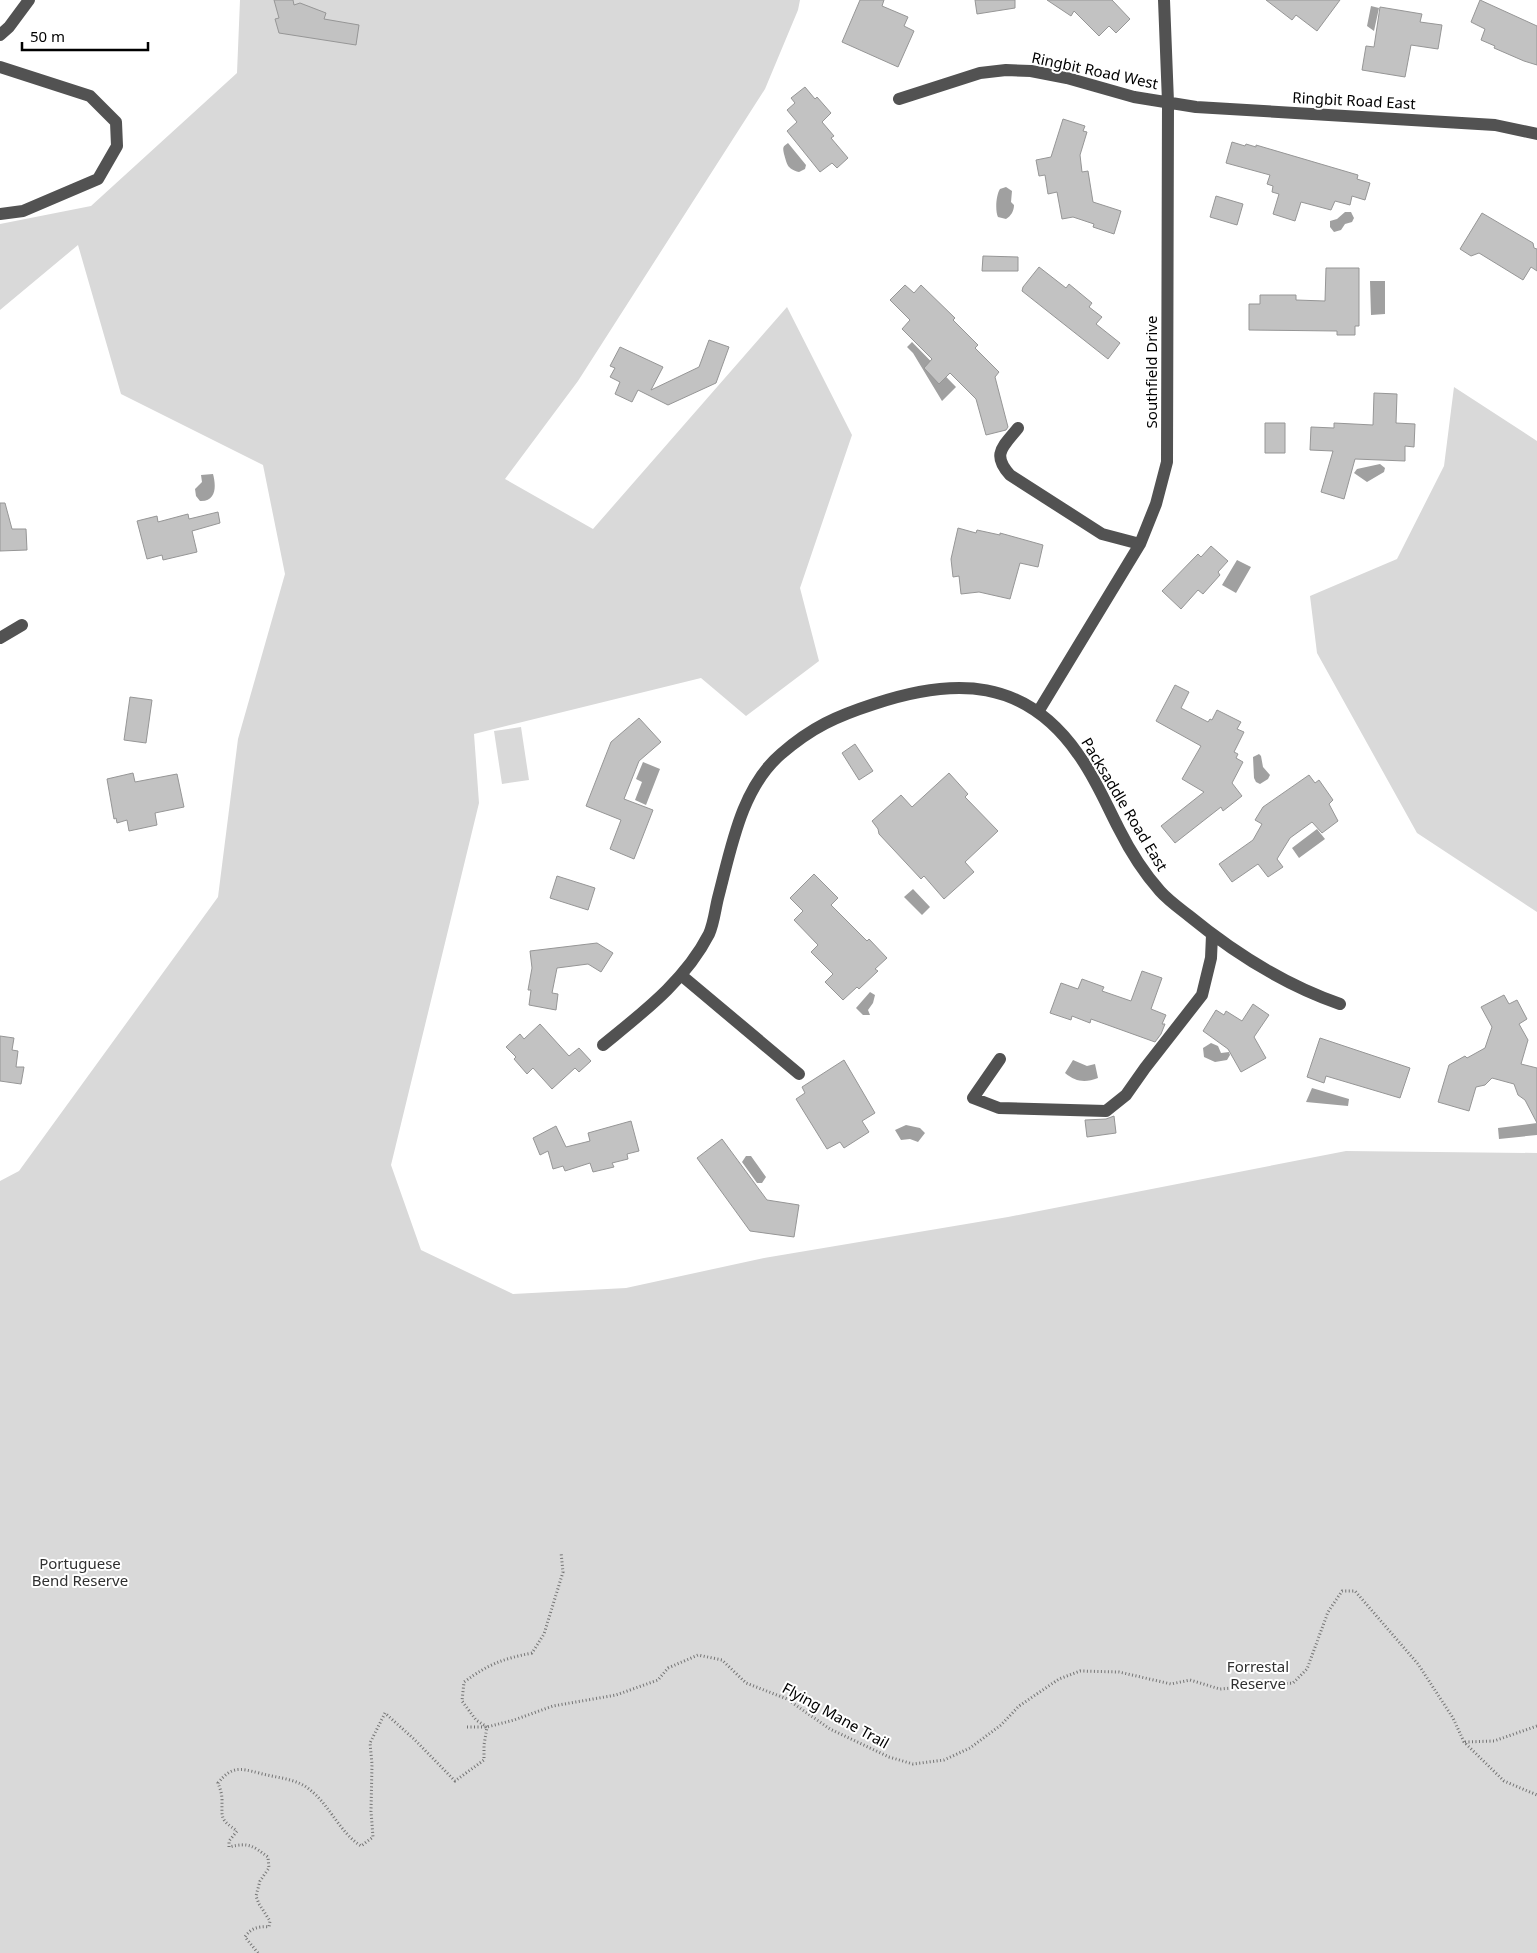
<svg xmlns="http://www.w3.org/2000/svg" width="1537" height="1953" font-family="'Noto Sans',sans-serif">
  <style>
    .green { fill: #d9d9d9 }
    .water { fill: #a0a0a0 }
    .building { fill: #c2c2c2; stroke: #969696 }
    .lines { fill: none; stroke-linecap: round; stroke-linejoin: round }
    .path { stroke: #747474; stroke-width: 3; stroke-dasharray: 1 2.5; stroke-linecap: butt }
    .minor { stroke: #525252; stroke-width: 12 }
    .labels { text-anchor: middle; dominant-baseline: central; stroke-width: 4; stroke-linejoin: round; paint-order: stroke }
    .street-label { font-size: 15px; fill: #000; stroke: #fff }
    .park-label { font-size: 15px; fill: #303030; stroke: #fff }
  </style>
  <rect width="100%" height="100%" fill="#fff"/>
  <path class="green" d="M240,0H800L798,10L765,89L578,381L505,479L593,529L787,307L852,435L800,588L819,661L746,716L701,678L474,734L479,803L391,1165L421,1250L513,1294L626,1288L764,1258L1008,1217L1346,1151L1537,1153V1953H0V1181L19,1171L218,897L238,739L285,574L263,465L121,394L78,245L0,310V224L91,206L237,73Z
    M1454,387L1537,441V912L1417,833L1317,653L1310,596L1397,559L1444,466Z
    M521,727L529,780L502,784L494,731Z"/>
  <path class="water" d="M1371,6L1379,8L1374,31L1367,26Z
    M788,143L806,165L805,169L799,172C787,169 787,164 784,154C783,148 782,147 788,143Z
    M1006,187L1012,191L1011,202L1014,205C1014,211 1011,216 1006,219L998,217C995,211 996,195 1000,189Z
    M1345,212H1351L1354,218L1352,222L1345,224L1341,230L1334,232L1330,227V221L1337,219Z
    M1370,281H1385V314L1371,315Z
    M912,342L956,387L942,401L913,353L907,347Z
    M1380,464L1385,468L1384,472L1367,482L1354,473L1357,469Z
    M213,474C216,485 217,502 200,501L196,496L195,489L202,482L201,475Z
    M1237,560L1251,567L1236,593L1222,585Z
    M1259,754L1261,756L1263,767L1270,775L1268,779L1260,784L1256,782L1254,778L1253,757Z
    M643,762L660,769L646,805L635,800L642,782L636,779Z
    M1317,829L1325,839L1299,858L1292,848Z
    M913,889L930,907L922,915L904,897Z
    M870,992L875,995L873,1003L868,1010L870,1015H863L856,1008Z
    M1211,1043L1218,1046L1221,1053L1229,1052L1230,1055L1227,1060L1215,1062L1204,1057L1203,1048Z
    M1073,1060L1087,1066L1095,1064L1098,1078C1085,1083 1076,1082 1065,1073Z
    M1312,1088L1349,1099L1348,1106L1306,1102Z
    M1537,1123V1135L1499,1139L1498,1128Z
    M906,1125L920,1128L925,1133L918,1142L910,1139L901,1140L895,1130Z
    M746,1156H751L766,1177L762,1183H757L742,1162Z"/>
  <path class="building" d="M274,0H293L294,5L300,3L326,13L324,19L359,25L356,45L279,33L275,19L279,18Z
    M860,0H884L882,6L908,17L904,26L914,31L898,67L842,42Z
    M975,0H1015V8L977,14Z
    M1047,0H1112L1130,19L1116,33L1109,26L1099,36L1074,11L1071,16Z
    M1266,0H1340L1317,31L1296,15L1292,20Z
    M1480,0L1537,26V65L1524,61L1494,48L1495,46L1481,40L1485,29L1471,22Z
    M1380,7L1422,14L1420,22L1442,25L1438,49L1411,45L1405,77L1362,70L1366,46L1374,47Z
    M805,87L815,99L817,97L831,113L822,122L834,136L831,138L848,158L837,168L832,163L820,172L787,131L797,122L787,110L795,103L791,98Z
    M1063,119L1085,126L1083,131L1087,132L1080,155L1082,172L1088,171L1093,202L1121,211L1114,234L1093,227L1094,224L1073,217L1062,219L1057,192L1048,194L1045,175L1039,176L1036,160L1051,157Z
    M1232,142L1245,146L1246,144L1256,147V145L1358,175L1357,179L1370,183L1365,200L1352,196L1350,205L1335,201L1331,210L1301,202L1295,221L1273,214L1279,194L1272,192L1273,186L1267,184L1270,175L1226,163Z
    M1216,196L1243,204L1237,225L1210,217Z
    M1482,213L1533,243L1534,248L1537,249V271L1531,267L1523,280L1479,253L1471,256L1460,249Z
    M983,256L1018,257V271H982Z
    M1039,267L1066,288L1069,284L1092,303L1089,307L1102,317L1096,324L1120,343L1108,359L1022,291L1023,287Z
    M1326,268H1359V326H1355V335H1337V331L1249,330V304H1260V295H1296V300L1325,301Z
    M905,285L914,293L921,285L955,318L953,320L978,345L975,348L999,372L995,377L1008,427L1006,430L986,435L976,399L950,373L939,384L924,368L932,359L902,329L910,320L890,300Z
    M709,340L729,347L716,383L668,405L638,390L632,402L615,394L620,382L610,377L615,368L610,366L620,347L663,367L651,390L699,367Z
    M1374,393L1397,394L1396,423L1415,424L1414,447L1405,446V461L1355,459L1344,499L1321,492L1333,451L1310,450L1311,427L1334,428V423L1373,425Z
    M1265,423H1285V453H1265Z
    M0,503H5L12,529H26L27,550L0,551Z
    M218,512L220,523L192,531L197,552L163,560L162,555L147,559L137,521L157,516L158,522L188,514L189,519Z
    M958,528L976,533L977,530L1000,535V533L1043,545L1038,567L1020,563L1010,599L979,592L961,594L959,576L953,577L951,559Z
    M1211,546L1228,561L1218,572L1220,575L1203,594L1198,590L1181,609L1162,591L1198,554L1201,557Z
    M1175,685L1189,692L1181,708L1208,722L1210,719L1212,720L1217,710L1241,722L1237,729L1244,732L1234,752L1238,754L1236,758L1243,762L1232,783L1242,796L1223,811L1221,807L1175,843L1161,826L1204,792L1182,779L1201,746L1156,721Z
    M130,697L152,700L146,743L124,740Z
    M639,718L661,742L639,761L624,799L653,810L634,859L610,849L621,820L586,806L611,742Z
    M855,744L873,771L859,780L842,753Z
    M133,773L135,782L177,774L184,807L155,813L157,825L129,831L127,820L117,823L116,818L114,819L107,779Z
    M949,773L968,794L965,797L998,831L965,862L974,872L944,899L924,876L921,879L879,834L878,829L872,821L901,795L912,807Z
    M1309,775L1315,783L1319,780L1333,800L1329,804L1338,821L1322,833L1312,822L1290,838L1277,859L1283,867L1268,877L1258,864L1232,882L1219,864L1253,840L1262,824L1255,820L1263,807Z
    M814,874L838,898L831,905L867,941L869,939L887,958L875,969L878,971L859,989L857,987L843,1000L825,982L833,974L811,952L818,945L794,920L803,911L790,898Z
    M557,876L595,888L588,910L550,898Z
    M597,943L613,953L601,972L588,964L557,968L552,993L558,994L556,1010L529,1005L531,990H528L532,968L530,951Z
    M1142,971L1162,978L1151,1009L1166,1015L1162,1024H1165L1161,1034L1155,1042L1091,1019L1090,1023L1072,1016L1071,1020L1050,1013L1061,983L1078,989L1082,979L1104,987L1102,991L1131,1001Z
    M1504,995L1509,1004L1517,1000L1527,1019L1519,1024L1528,1040L1521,1064L1537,1068V1123L1525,1100L1518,1095L1514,1084L1492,1078L1485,1085L1476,1087L1469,1111L1438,1102L1449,1065L1465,1056L1467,1058L1485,1048L1492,1027L1481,1007Z
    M1253,1004L1269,1015L1254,1037L1266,1058L1241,1072L1228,1049L1203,1031L1216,1010L1224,1015L1226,1011L1242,1021Z
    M540,1024L569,1056L579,1048L591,1061L579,1072L575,1068L552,1089L533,1068L527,1074L514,1059L516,1057L506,1047L520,1034L524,1039Z
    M0,1036L14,1038L12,1050L18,1051L16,1067H24L21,1084L0,1081Z
    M1320,1038L1410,1068L1400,1098L1326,1076L1324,1083L1307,1077Z
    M844,1060L875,1113L862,1121L869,1132L844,1148L840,1142L827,1149L796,1099L805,1093L802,1087Z
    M1114,1116L1116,1133L1087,1137L1085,1120L1106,1119Z
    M631,1121L639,1151L627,1154L628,1159L612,1163L614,1167L593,1172L590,1163L565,1171L563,1166L553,1169L548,1151L540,1155L533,1138L556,1126L566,1147L590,1141L588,1133Z
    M722,1139L767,1200L799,1205L794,1237L750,1231L697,1158Z"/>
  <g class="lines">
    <path class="path" d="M467,1727H487L514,1720L553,1706L616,1695L658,1680L668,1668L698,1655L722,1660L746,1683L787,1699L830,1729L889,1757L913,1764L944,1760L970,1748L1001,1725L1019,1706L1059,1679L1080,1671L1119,1672L1171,1684L1190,1680L1220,1689L1293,1683L1307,1669L1328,1612L1342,1591H1355L1418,1664L1453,1718L1464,1742L1504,1781L1537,1795
      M487,1727L476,1720L462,1701L464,1682C489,1664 502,1659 532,1653L544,1634L563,1572L561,1552
      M1465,1742L1494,1741L1537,1726
      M258,1953L245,1937C251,1928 258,1926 269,1927L270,1921L259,1904L256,1896L260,1881L269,1868L268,1857C253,1846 249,1842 229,1847V1841L237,1831C220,1819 222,1819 222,1800C222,1794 220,1788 218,1783C232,1766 239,1768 259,1773C276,1778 295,1778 309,1789C330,1805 339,1832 361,1846L373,1837L371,1811L372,1764L370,1743L385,1713L415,1740L455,1781L484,1760V1745L487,1727"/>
    <path class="minor" d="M0,35L9,27L29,0
      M0,67L90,96L116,122L117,146L98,179L23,211L0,214
      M899,99L980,73L1006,70L1031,71L1067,78L1134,97L1196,107L1495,125L1537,134
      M1018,428C1003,447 991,454 1010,475L1102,534L1140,544
      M0,638L22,625
      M1038,712L1140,544L1156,504L1167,462L1168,102L1164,0
      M681,975L799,1074
      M603,1045C642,1013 685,981 709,934C714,923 715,910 718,898C731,849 741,788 781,754C812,727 837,716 874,704C955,677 1025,678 1078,754C1095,777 1106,804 1119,829C1130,851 1144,873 1160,891C1168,900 1179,908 1188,915C1233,952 1285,985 1340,1004
      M1000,1059L973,1098L999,1108L1106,1111L1126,1095L1145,1068L1202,995L1211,958L1212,935"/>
  </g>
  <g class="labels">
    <g class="street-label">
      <text transform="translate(1095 70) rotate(12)">Ringbit Road West</text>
      <text transform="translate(1354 100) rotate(3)">Ringbit Road East</text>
      <text transform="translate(1151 372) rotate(-90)">Southfield Drive</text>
      <text transform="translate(1125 804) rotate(59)">Packsaddle Road East</text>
      <text transform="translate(836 1715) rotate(29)">Flying Mane Trail</text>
    </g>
    <g class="park-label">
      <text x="80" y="1563">Portuguese<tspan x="80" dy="17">Bend Reserve</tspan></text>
      <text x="1258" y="1666">Forrestal<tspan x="1258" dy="17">Reserve</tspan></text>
    </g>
  </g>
  <path d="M22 42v8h126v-8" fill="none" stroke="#000000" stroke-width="2.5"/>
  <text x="30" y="42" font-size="15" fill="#000000" stroke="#ffffff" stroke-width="4" paint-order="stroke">50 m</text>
</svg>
